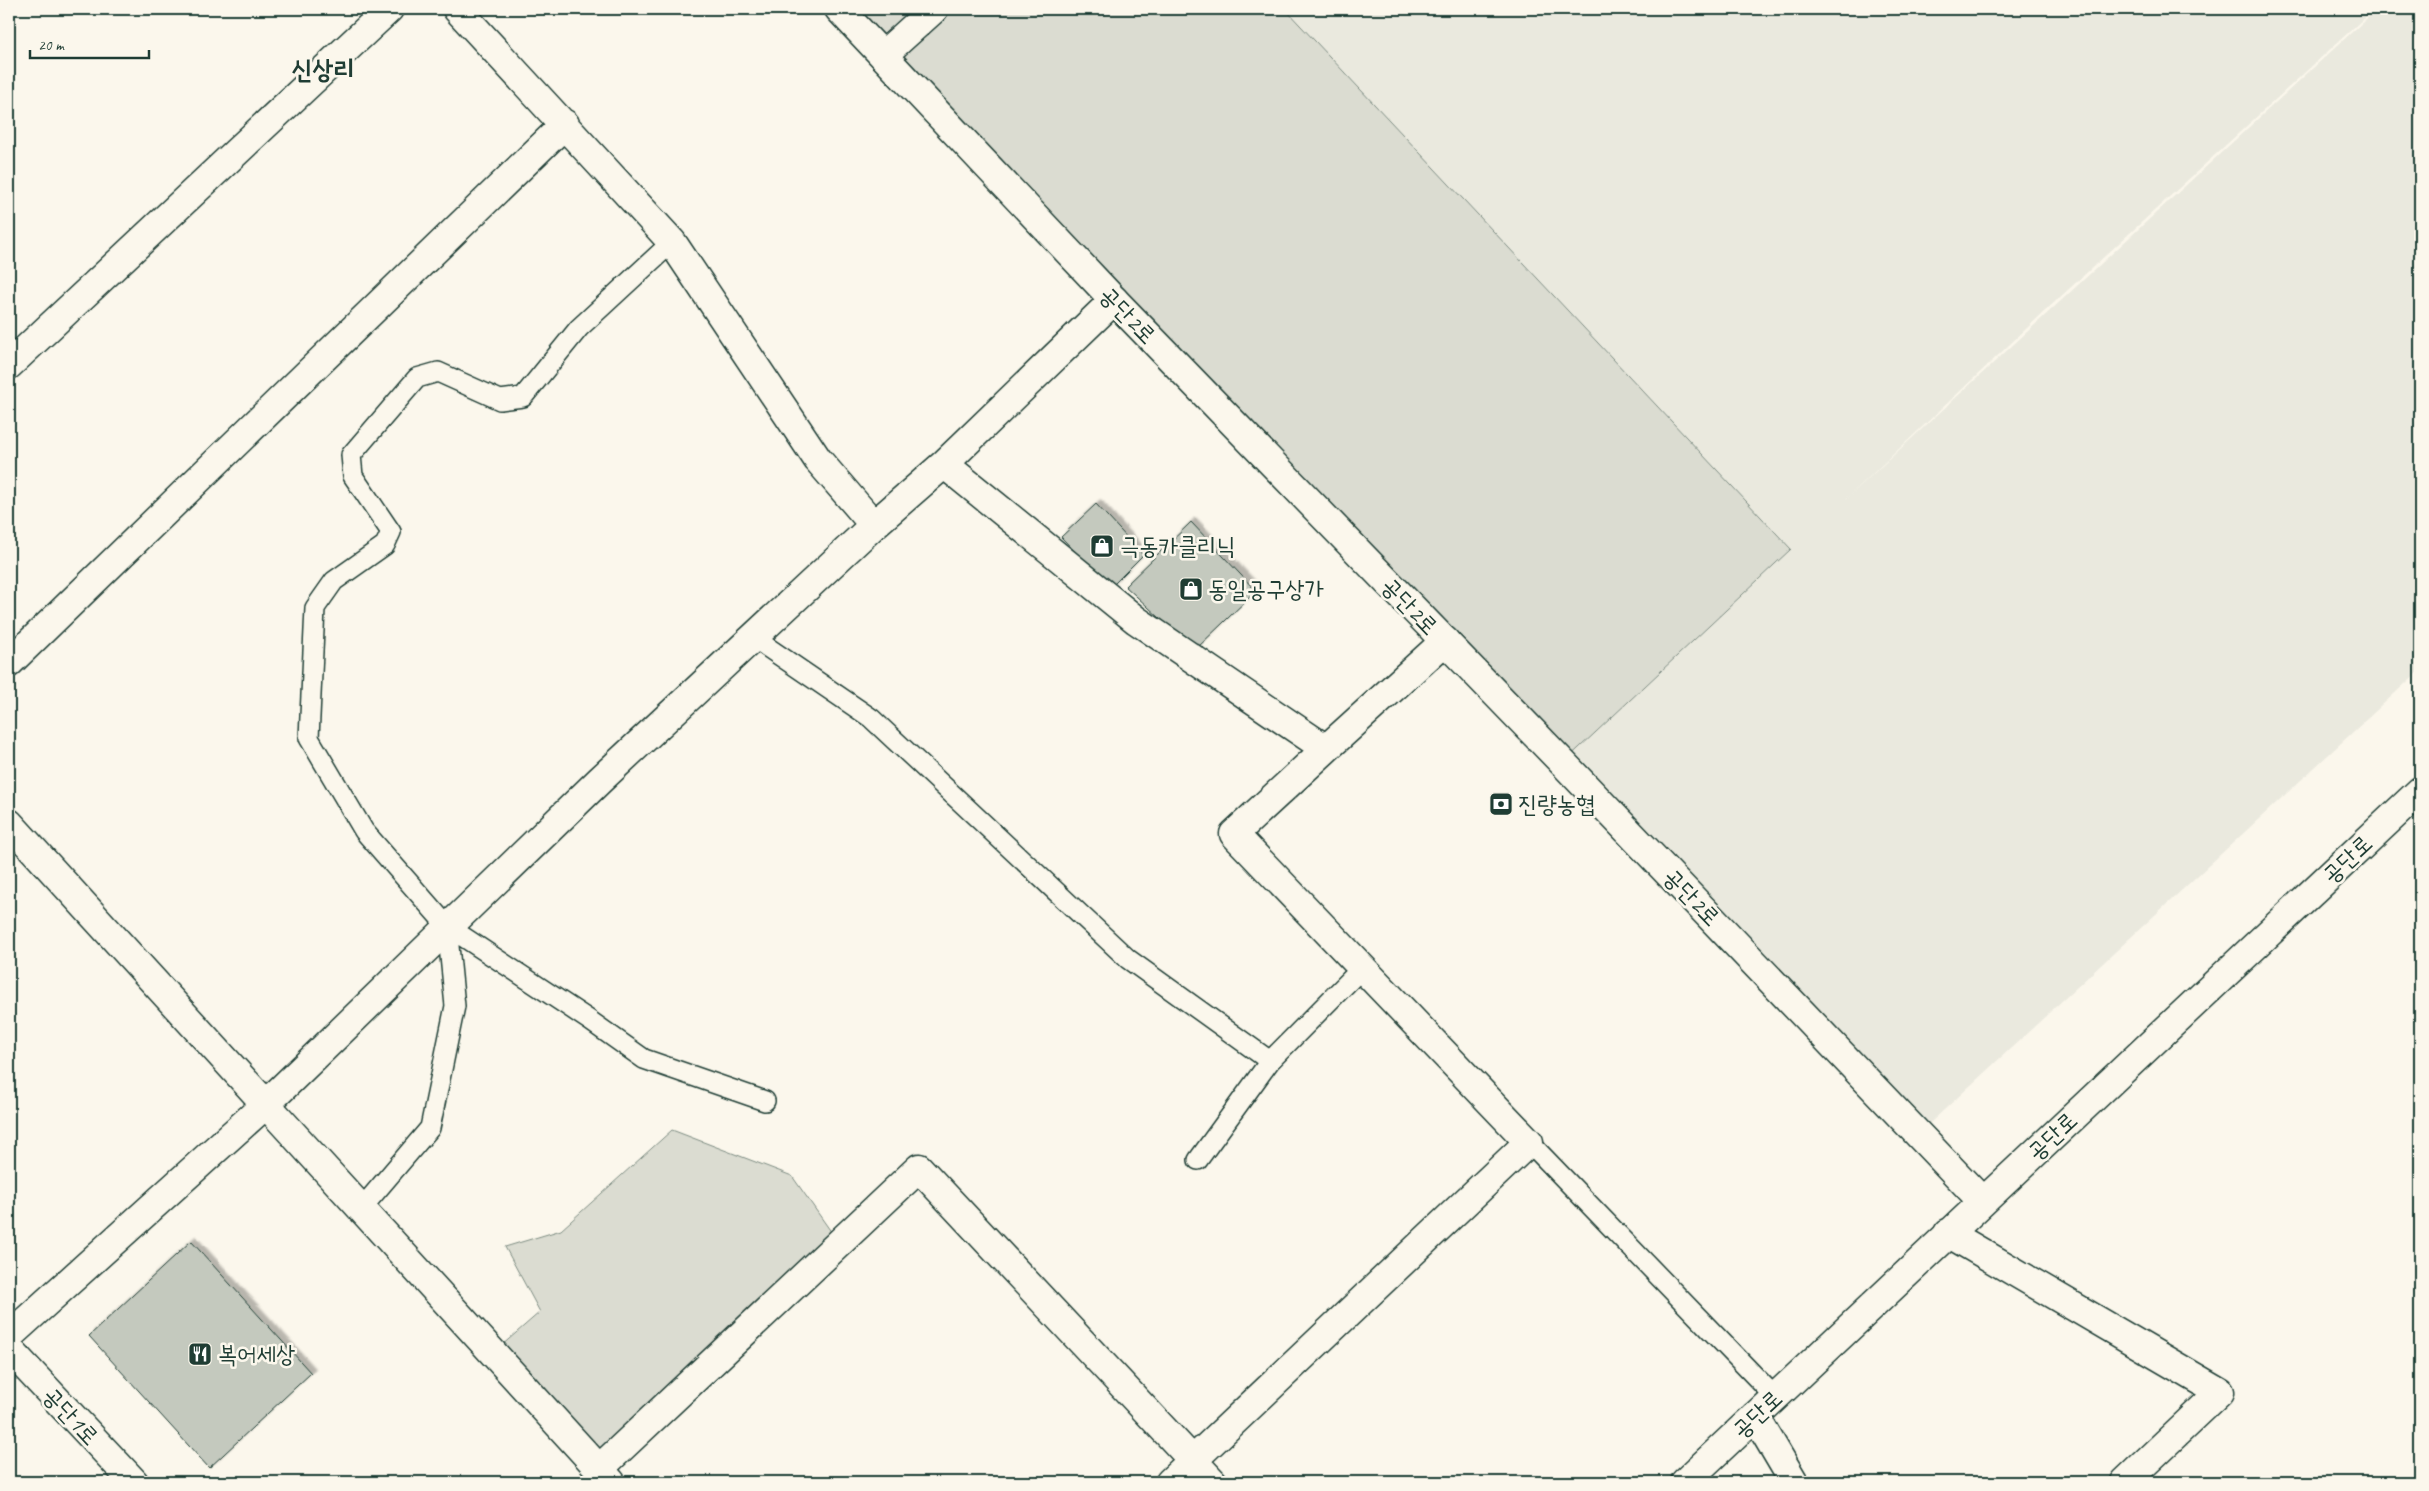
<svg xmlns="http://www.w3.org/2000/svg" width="2429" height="1491" font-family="Caveat,'Poor Story',sans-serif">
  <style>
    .built { fill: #eae9de }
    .green { fill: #dbdcd1; stroke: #7d8c82 }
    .building { fill: #c4c9be; stroke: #1f3d34; filter: url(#shadow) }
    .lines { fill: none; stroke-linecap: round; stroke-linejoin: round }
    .service-casing { stroke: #1f3d34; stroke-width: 22 }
    .minor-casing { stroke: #1f3d34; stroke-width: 31 }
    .tertiary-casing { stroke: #1f3d34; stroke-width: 31 }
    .secondary-casing { stroke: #1f3d34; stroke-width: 31 }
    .service { stroke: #fbf7ec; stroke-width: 19 }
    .minor { stroke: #fbf7ec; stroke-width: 28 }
    .tertiary { stroke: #fbf7ec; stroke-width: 28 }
    .secondary { stroke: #fbf7ec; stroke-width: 28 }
    .labels { text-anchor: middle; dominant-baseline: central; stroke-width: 5; stroke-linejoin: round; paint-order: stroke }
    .street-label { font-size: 24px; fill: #1f3d34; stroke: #fbf7ec }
    .poi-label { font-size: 24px; fill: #1f3d34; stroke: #fbf7ec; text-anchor: start }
    .quarter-label { font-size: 26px; font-weight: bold; fill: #1f3d34; stroke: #fbf7ec }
  </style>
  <defs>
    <filter id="shadow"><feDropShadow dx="4.5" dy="-4.5" stdDeviation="1" flood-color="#0004"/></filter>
  </defs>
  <rect width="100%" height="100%" fill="#fbf7ec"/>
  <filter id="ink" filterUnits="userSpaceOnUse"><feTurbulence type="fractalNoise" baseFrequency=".02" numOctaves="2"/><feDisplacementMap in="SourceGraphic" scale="10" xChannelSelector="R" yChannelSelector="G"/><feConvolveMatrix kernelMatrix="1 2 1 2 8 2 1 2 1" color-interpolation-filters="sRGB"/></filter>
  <g filter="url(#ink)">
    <path class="built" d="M1285,9H2374L2045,311L1846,499L2377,9H2420V670L1918,1134L1563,763L1791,549Z"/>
    <path class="green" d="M845,9H1285L1791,549L1563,763Z
      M672,1130L792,1176L839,1243L599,1469L493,1353L540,1312L505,1247L561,1230Z"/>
    <path class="building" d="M1096,504L1143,555L1110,588L1061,537Z
      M1191,522L1256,591L1195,650L1125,586Z
      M191,1241L311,1373L209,1468L89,1336Z"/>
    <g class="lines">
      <g class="service-casing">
        <path id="service" d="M672,242L579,328L523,397L500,400L438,372L417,378L351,455L353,476L391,532L385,545L334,581L315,608L309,738L364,831L447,926L589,1020L644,1059L765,1101
          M754,638L871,718L1128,959L1270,1061
          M1529,1142L1775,1397
          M1198,1160L1270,1061L1362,968
          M361,1209L430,1128L455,1006L447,926"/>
      </g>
      <g class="minor-casing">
        <path id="minor" d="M457,9L672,242L818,460L874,525
          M883,55L934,9
          M9,365L389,9
          M944,464L1136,620L1326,749L1234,834L1529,1142L1170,1482
          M9,663L565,124
          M1326,749L1445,641
          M9,823L611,1482
          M1948,1233L2220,1392L2125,1482
          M9,1336L266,1104L600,780L874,525L944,464L1114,300
          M1755,1416L1794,1482
          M599,1469L919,1168L1213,1482"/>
      </g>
      <g class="tertiary-casing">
        <path id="tertiary" d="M839,9L1114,300L1563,763L1982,1201
          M9,1349L134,1482"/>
      </g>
      <g class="secondary-casing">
        <path id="secondary" d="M1685,1482L2420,791"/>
      </g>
      <use href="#service" class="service"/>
      <use href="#minor" class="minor"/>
      <use href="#tertiary" class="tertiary"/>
      <use href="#secondary" class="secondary"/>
    </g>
  </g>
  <defs>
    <g id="shop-square" transform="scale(1.25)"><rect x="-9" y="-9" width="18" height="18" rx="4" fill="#1f3d34" stroke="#fbf7ec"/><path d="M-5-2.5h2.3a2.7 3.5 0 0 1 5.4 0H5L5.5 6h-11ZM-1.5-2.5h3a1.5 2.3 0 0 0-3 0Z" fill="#fff"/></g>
    <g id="bank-square" transform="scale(1.25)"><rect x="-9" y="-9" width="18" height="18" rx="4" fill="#1f3d34" stroke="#fbf7ec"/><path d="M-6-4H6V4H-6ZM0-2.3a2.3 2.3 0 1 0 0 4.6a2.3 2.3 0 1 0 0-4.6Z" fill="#fff"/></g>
    <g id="restaurant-square" transform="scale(1.25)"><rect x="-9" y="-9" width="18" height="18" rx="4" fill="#1f3d34" stroke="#fbf7ec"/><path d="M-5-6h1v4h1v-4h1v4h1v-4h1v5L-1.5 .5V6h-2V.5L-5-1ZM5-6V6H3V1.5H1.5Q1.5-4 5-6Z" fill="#fff"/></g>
  </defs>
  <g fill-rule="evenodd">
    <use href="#shop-square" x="1102" y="546"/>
    <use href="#shop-square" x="1191" y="589"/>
    <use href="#bank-square" x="1501" y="804"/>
    <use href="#restaurant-square" x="200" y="1354"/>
  </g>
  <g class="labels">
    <g class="street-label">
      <text transform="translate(1128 315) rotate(46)">공단2로</text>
      <text transform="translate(1410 606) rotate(46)">공단2로</text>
      <text transform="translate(2347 859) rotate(-43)">공단로</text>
      <text transform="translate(1692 897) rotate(46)">공단2로</text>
      <text transform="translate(2052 1136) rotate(-43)">공단로</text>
      <text transform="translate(1757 1414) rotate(-43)">공단로</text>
      <text transform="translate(71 1416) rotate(47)">공단1로</text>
    </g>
    <g class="poi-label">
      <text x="1120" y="546">극동카클리닉</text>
      <text x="1208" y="589">동일공구상가</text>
      <text x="1518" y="804">진량농협</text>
      <text x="218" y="1354">복어세상</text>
    </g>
    <g class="quarter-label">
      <text x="323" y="69">신상리</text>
    </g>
  </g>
  <rect width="2429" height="1491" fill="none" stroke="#fbf7ec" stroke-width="30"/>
  <rect x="15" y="15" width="2399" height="1461" fill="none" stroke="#1f3d34" stroke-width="2" filter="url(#ink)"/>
  <path d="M30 50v8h119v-8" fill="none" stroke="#1f3d34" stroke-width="2.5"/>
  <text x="38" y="50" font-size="15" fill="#1f3d34" stroke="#fbf7ec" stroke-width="4" paint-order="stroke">20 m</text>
</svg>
